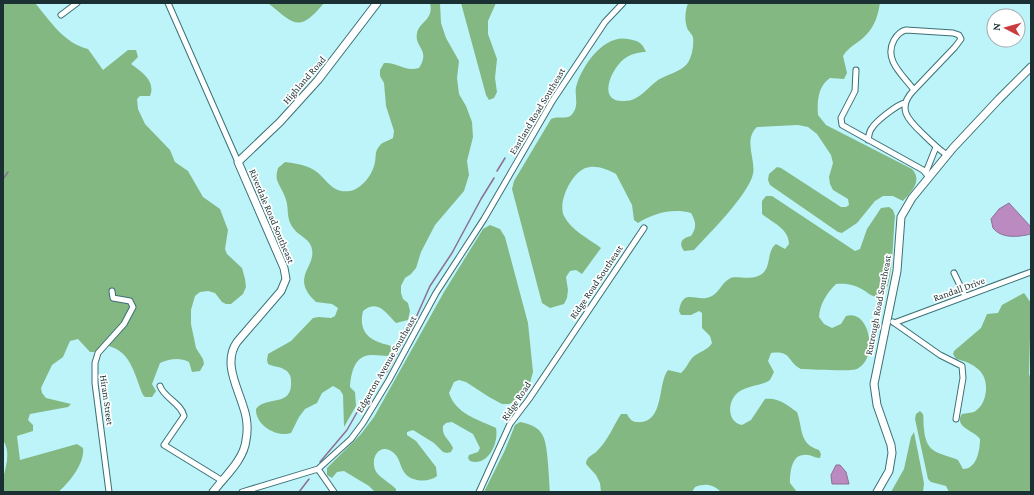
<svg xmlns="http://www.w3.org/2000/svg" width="1034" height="495" font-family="'Crimson Pro',serif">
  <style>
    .forest { fill: #83b882 }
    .water { fill: #bb8ac0; stroke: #8b6f95 }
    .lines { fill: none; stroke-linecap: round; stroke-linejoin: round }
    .stream { stroke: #8b6f95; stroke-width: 1.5 }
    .street-casing { stroke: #3b7075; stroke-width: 7 }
    .secondary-casing { stroke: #3b7075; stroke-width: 9 }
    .street { stroke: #fff; stroke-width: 5 }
    .secondary { stroke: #fff; stroke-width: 7 }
    .labels { text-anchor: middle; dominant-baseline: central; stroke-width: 3.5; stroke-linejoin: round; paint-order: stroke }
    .street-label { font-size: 10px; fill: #1a3032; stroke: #fff }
  </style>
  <rect width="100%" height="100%" fill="#bcf4fa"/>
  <path class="forest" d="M3,3H35C51,22 64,43 88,49L103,70L128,50H136L138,57L131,64C142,72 156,81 150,96H140L137,99L138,109L145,124L170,150L175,162L188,171L203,197L220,209L228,230L225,249L227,254L242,268L245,279L246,287L243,294L231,304H226L222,302L215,293L208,291L200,292L195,296L191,310V324L196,348L203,359L204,364L200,371L192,372L189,362C179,357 170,359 160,363L152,384L156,391L152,397H145L143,395C134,374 131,348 103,345L94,352H90L78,339L70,341L63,357L52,365L41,388L42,393L46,398L71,404L68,407L30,414L28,420L33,425V431L17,436L20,460L77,444L83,448C85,463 69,483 58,492H3C3,488 2,483 3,479C6,465 11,453 3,440Z
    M268,3H324C299,33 295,25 268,3Z
    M430,3H440L441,23L446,38L459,61L457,78L459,94L466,106L472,122L473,137L467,161L469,175L464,191L435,225L421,252L416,268L411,274L405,278L401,286V293L403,299L408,303L410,311L408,320L396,323C385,312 378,299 363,311C359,327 365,338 381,343C386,345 389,344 393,348L389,356C383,356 378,355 373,355C355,354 351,372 350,387L355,392L356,406L344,427L343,395L340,390L333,386L322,393L317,403L305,409L299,417L291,433C277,438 255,425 256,409C266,395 293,408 291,381C291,376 289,372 285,370C280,366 274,367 268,364L267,360L268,354L291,341L313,318L319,317L331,318L335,316L338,308L332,304L316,302C288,276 319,267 311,246C308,238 299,236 294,229C285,218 290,209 285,197C283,191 279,186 277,180C276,176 277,172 278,168L285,162C294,163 306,165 314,170C327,178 331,194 350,191C362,189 373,174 375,162C376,157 375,152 378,148C382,141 387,142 393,138L394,131L386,106L384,83L380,76V70L384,63C399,62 403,72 419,68C431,49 414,48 417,33C420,21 434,20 430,3Z
    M461,3H496L488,21V34L497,59L495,78L497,92L494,98L489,100L486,95Z
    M688,3H880C878,15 875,26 866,35C859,43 849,46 843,56L847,73L844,79L830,78C818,86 817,101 818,115L826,125L912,169C923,181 911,192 903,201L893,196H883L875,201L857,223L842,233L838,232L770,185L768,180L769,174L777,167L781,168L841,207H846L849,205L848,199L833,190L830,184L829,177L833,163L831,155L817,134L808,127L798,125L757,127C743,140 756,159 753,174C748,195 709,234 694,250L684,251C678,243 682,238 691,236C697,227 696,222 691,213C673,208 654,213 638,223L634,220L632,205L616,174C608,170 599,166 590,167C573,168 557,202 564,216C571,230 589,239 601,248L582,274L576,270L570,271L566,277L568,290L567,298L564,304L550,308L542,303L512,189L514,181L551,119C559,115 568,121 573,113C580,103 573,94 577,84C583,64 605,34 628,39C638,41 642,42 646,52C638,52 631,54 624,59C611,69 596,103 625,101C639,101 648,87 658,80C666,75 680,72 687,64C692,58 694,45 693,37C692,35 690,32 688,30C684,21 685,12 688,3Z
    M766,196H772L855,251L860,249L867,229L881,208L889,207L893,210L895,216C893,234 893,276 886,290C883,295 878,298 873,296C870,295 868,293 865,291C856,285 847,283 836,284C826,294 820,304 819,317L824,324L832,328L841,324L846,316C870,308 879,359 857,369C849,372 812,369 801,369C787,362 792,350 771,353L768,361L774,372L770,380C761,386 750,385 740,391C727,399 726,422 742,425L751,420L765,399C778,397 787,405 797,412C803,429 799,444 819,450L821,454L820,458C814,458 810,454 804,455C791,455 790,474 790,483L797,492H721C713,484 705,483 695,487L692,492H601L600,483L596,475L586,464C586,456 594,455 598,450C608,440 614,425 621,414H627C629,418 632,422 636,422C665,425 657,384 668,370L681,373C687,368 688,362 693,357C700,351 707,351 712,343L710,336L702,328V313L699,311L691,315H681L679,311C683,286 697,304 712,296C719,292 722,283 729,279C736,274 753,283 764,272C771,264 767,251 776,244L785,249L789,244C789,229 773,223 762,214V201Z
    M490,225L500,229L505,237L528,323L533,372L530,383L516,401L509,404H502L489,397L466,382L459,380L454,382L449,393C456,414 477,419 496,428C499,443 488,467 470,461L468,458L469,455L478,452L480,448L473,434L452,422L446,423L443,426C442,438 449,438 453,448L451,452L447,453L443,452L434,443L413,430L407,432V435L416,441L436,467L437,476C429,483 410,482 404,472C399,465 400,456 391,451C377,443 369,462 377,473C382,479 390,483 396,489V492H375L369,486L344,471L337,472L332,478L327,475V468L361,434L374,417L444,292L483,229Z
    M1024,293L1031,303L1029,374L1031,380V492H949L946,486L931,482L928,479L915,419L916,414L920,411L923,414C924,419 923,424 924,429C926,455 940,452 958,460L963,469C977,469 980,450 980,439C975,431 953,427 962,414C966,413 971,413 974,412C988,404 990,380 979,370C973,364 965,361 956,359L953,354L954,351L981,328L987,314L998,313L1002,305Z
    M520,422C530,424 539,427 543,436C548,445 549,480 550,492H484L505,450L515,425Z
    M914,432L924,483L923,492H891L904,469L911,437Z"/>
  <path class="water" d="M1009,203L1031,227V234C1018,237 1002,239 993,228L991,219L999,209Z
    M836,465H840L846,472L849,484H832L831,475Z"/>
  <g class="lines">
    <path class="stream" d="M497,171L505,158
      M3,179L8,172
      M320,462L347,430L360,407L388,370L414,322L430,286L452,253L481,199L494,178
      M299,492L309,479"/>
    <g class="street-casing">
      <path id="street" d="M168,3L238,162
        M61,15L77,3
        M906,30L953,33L959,35L961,39L955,47L914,90C903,75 883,60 894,40C897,35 901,31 906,30Z
        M856,70L855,91L841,118L842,125L923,170L929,177
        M914,90C896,108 908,120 923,134C931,142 938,149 947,155
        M868,140C869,136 869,131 872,128C876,121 898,104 905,103
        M926,172L936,147
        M954,273L965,296
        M893,322L940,355L962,366L963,378L956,419
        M894,323L1031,272
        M160,386C164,398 181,403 184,416L164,445L221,480
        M318,469L334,492
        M109,492L95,383V363L98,353L124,324L133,307L130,301L113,298L112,291
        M242,492L318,469L351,439L363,423L389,380L436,293L484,219L553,100L605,22L623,3
        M479,492L510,424L529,399L644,228"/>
    </g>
    <g class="secondary-casing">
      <path id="secondary" d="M213,492C224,477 244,460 246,440C248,430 247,417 243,406C237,386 223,362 237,342L281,291L286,279L284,268L238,162L280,122L318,80L377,3
        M877,492L889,471L892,453L891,445L877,405L874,384L897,271L901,217L912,198L953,148L999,99L1031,67"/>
    </g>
    <use href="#street" class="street"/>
    <use href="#secondary" class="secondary"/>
  </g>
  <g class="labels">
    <g class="street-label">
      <text transform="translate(304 80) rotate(-49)">Highland Road</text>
      <text transform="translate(537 111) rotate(-59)">Eastland Road Southeast</text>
      <text transform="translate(272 216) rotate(67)">Riverdale Road Southeast</text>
      <text transform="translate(596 282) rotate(-56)">Ridge Road Southeast</text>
      <text transform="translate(959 289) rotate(-20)">Randall Drive</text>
      <text transform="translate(878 305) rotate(-79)">Rutrough Road Southeast</text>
      <text transform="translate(386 364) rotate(-60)">Edgerton Avenue Southeast</text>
      <text transform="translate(107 400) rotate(82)">Hiram Street</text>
      <text transform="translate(516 401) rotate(-56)">Ridge Road</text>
    </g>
  </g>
  <rect width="1034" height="495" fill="none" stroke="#1a3032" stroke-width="8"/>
  <g transform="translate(1006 28) rotate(276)"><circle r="19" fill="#ffffff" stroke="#a3acad"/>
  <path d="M0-3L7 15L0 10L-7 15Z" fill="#cb3c3f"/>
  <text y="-6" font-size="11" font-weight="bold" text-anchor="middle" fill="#1a3032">N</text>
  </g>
</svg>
